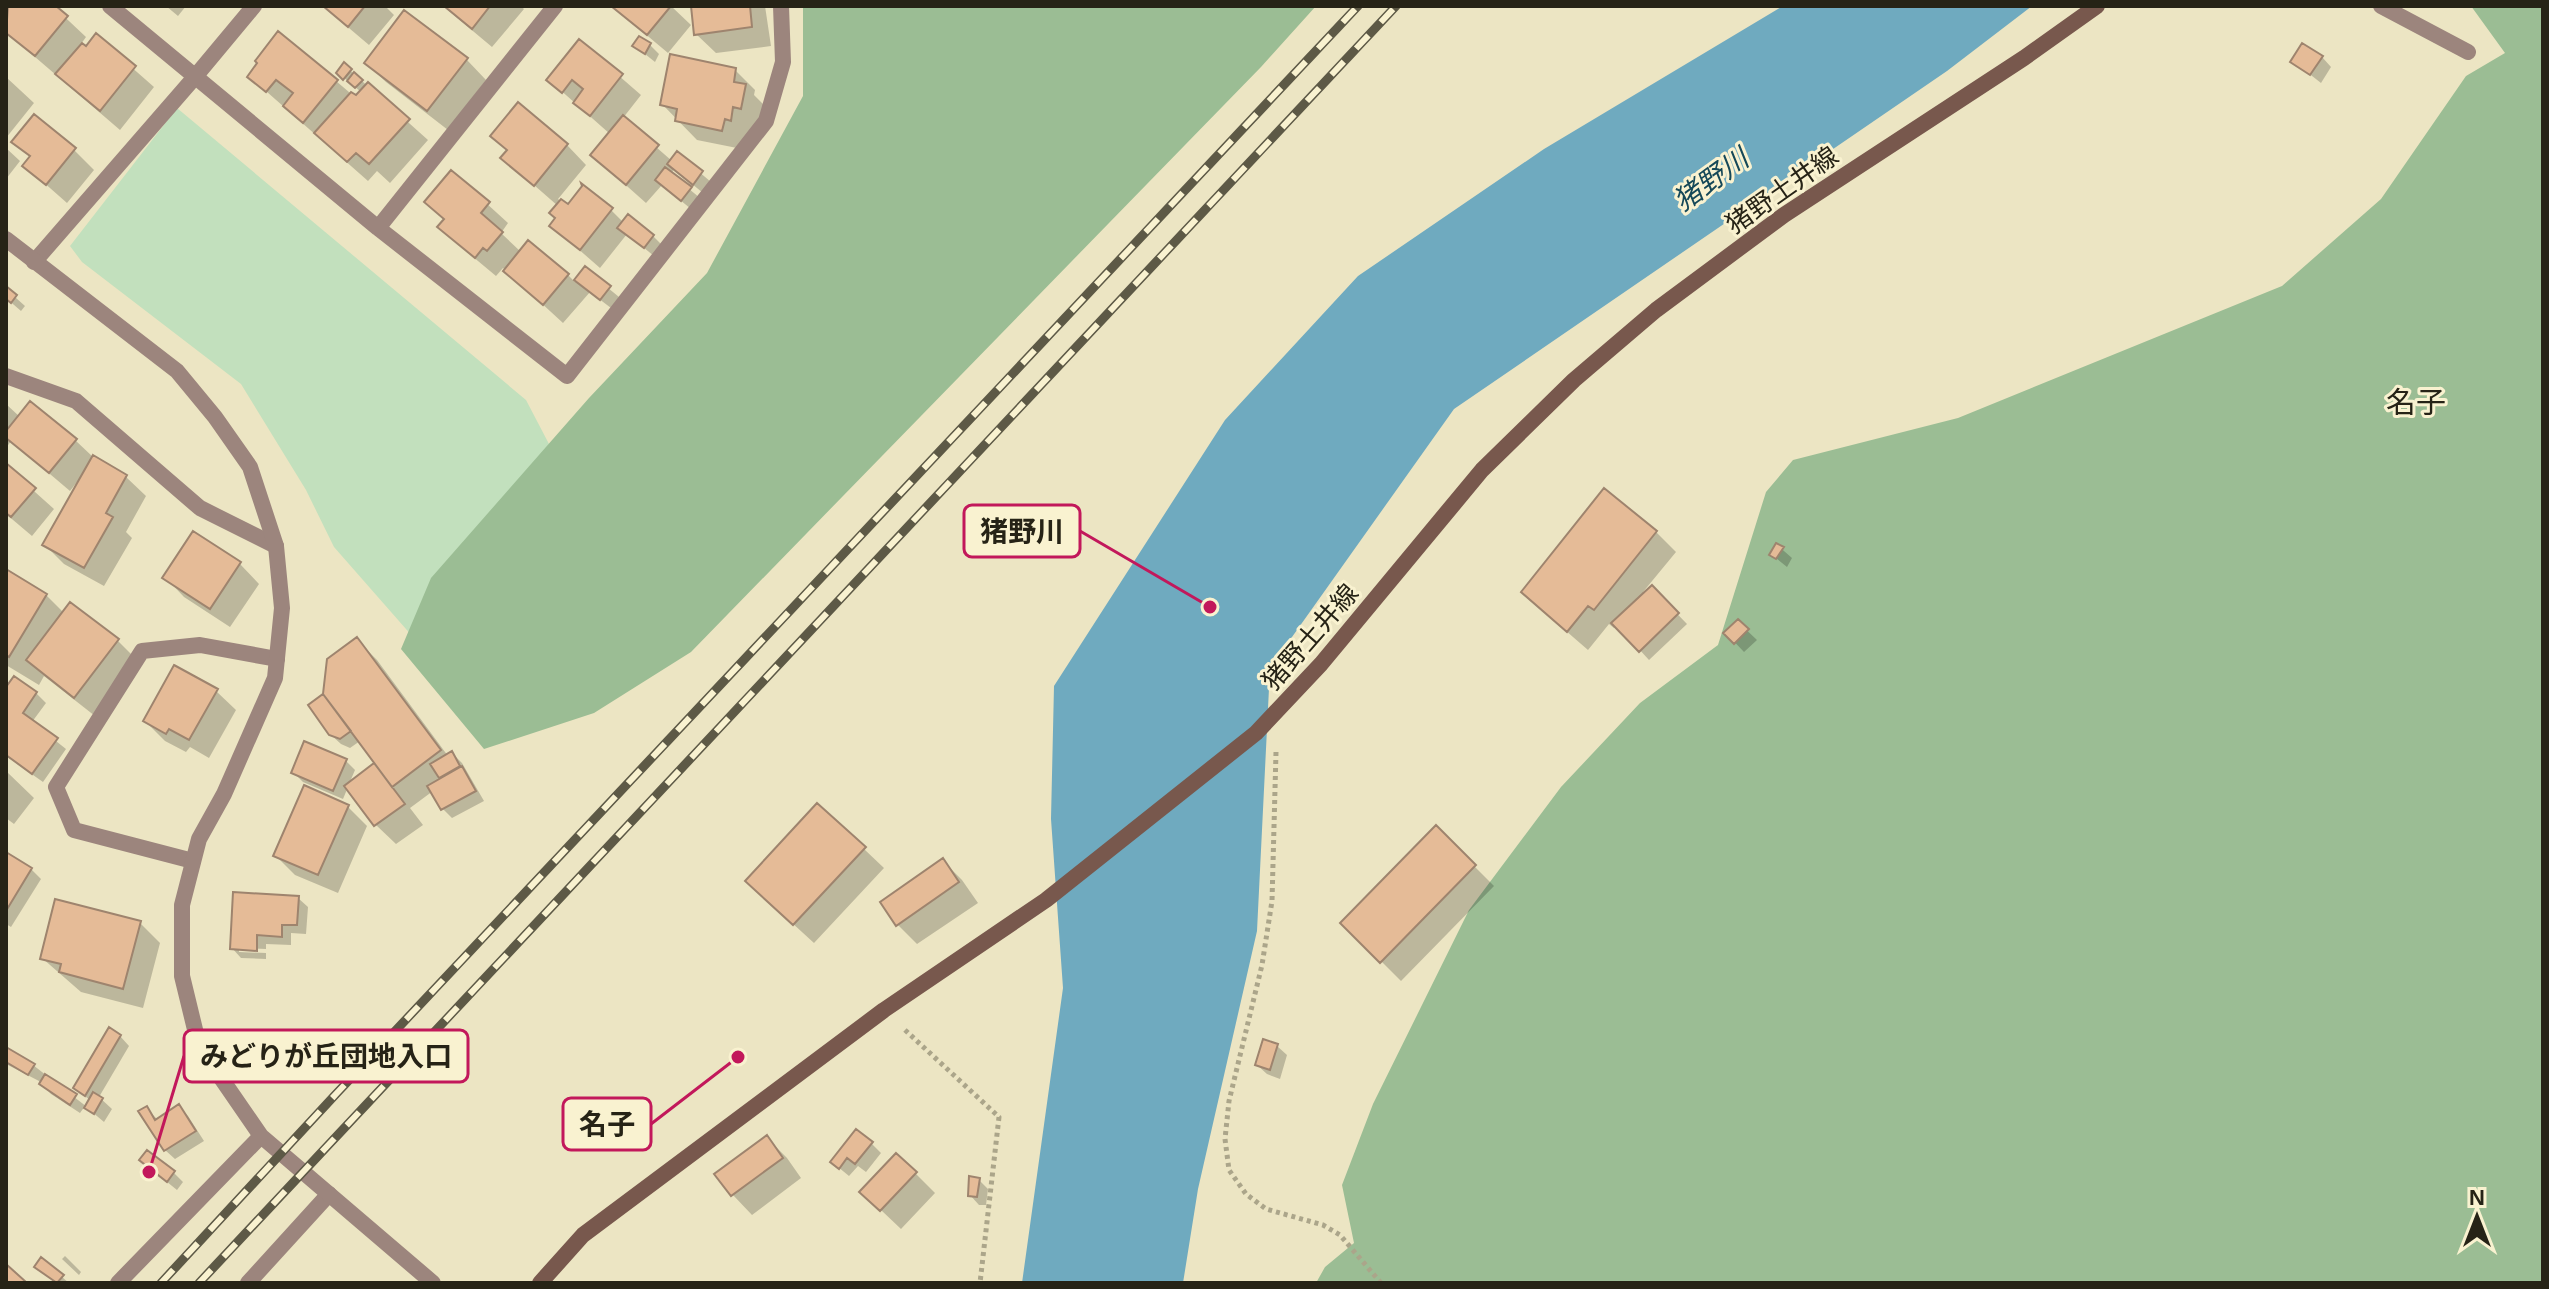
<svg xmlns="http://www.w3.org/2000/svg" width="2549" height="1289" font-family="Arial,'Noto Sans JP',sans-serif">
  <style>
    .green { fill: #c2e0bd }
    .forest { fill: #9bbd94 }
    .water { fill: #6faabf }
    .shadow { fill: #0003 }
    .building { fill: #e5bb97; stroke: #9e846e; stroke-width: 2 }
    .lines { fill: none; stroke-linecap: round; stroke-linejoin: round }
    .path { stroke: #aba58a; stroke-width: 5; stroke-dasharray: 4 4; stroke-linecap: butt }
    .service { stroke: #9c857d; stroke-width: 16 }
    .minor { stroke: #9c857d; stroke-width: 16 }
    .tertiary { stroke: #9c857d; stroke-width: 16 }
    .secondary { stroke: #78584d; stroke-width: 16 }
    .rail-casing { stroke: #5d5946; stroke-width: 9 }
    .rail { stroke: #f9f2d0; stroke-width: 6; stroke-dasharray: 18; stroke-linecap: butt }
    .labels { text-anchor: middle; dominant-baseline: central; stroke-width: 6; stroke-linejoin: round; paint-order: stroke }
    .street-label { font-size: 26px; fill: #262316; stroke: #f9f2d0 }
    .water-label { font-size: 28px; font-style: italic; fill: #154858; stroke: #f9f2d0 }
    .quarter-label { font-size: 30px; fill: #262316; stroke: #f9f2d0 }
    .leader { fill: none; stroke: #c2185b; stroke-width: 3 }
    .callout-dot { fill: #c2185b; stroke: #f9f2d0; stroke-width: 3 }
    .callout { fill: #f9f2d0; stroke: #c2185b; stroke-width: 3 }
    .callout-label { font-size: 28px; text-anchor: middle; font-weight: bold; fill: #262316 }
  </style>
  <rect width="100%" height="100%" fill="#ece5c3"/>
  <path class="green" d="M177,108L526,400L549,444L413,637L334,547L306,490L241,384L82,262L70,246Z"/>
  <path class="forest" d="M803,6H1316L1261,67L691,652L594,713L484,749L401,649L431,578L589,398L707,273L803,96Z
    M2471,6H2543V1283H1316L1325,1267L1354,1243L1342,1185L1373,1104L1469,910L1561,787L1640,703L1718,645L1766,492L1793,460L1958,418L2282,286L2381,199L2466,76L2505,53Z"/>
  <path class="water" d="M1783,6H2032L1947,71L1454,409L1270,668L1257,931L1198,1189L1183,1283H1022L1063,988L1051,819L1054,686L1225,420L1358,276L1544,149Z"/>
  <path class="shadow" d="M6,6H53L86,37L81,44L86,49L96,36L154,87L120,130L6,32Z
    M166,6H186L178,16Z
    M323,6H385L394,15L369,45Z
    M443,6H521L524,9L492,47Z
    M612,6H671L691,25L668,53Z
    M693,6H765L771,46L716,53L696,34Z
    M404,13L467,60L486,80L448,130L386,82L366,63Z
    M580,42L641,95L623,118L672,161L678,154L711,182L703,193L674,169L671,174L700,198L691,209L662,185L646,203L592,155L610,134L549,80Z
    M650,45L659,54L655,62L635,46Z
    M2322,57L2331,67L2321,83L2293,61Z
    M344,65L428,140L390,183L377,171L368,181L250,77L336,81L356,98L361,92L338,73Z
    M735,70L755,90L754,95L765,106L760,127L742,149L697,140L662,104Z
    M6,77L34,103L6,138Z
    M14,142L74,150L94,170L67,203L25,166L31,158Z
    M567,145L586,165L558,199L568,207L611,210L624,223L653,236L662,245L654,256L627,234L600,268L552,226L557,218L558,206L503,158Z
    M6,148L20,161L6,179Z
    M452,172L508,223L501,233L521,252L568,275L575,282L585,269L619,297L611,308L590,292L563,323L503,268L496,276L460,246L440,227L445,221L426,202Z
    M6,289L25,306L21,311L6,298Z
    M6,404L20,417L75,440L93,457L126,477L146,496L126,532L132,538L104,586L64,564L44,544L79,484L77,482L70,491L11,441L6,448Z
    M6,466L54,509L32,536L6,514Z
    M1656,532L1676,552L1643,592L1645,594L1652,588L1687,624L1649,660L1617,625L1614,628L1609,624L1588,650L1543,611Z
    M1777,545L1792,558L1787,567L1771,554Z
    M240,564L259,584L230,627L184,597L165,577Z
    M6,571L46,595L64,613L118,641L137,660L95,716L44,676L39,685L6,665Z
    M1738,622L1757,640L1744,652L1726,633Z
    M357,640L377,660L448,756L452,753L462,763L484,801L452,818L443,809L433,791L410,808L423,825L396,844L376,825L348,787L343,799L303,782L294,773L346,761L355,770L349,784L377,764L360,741L350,748L341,744L330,734L325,695Z
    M6,690L36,693L46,703L32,722L66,749L43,782L6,756Z
    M216,691L236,710L209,758L190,747L186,752L165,741L145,721Z
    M6,771L34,798L14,824L6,818Z
    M348,807L367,826L338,893L295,875L275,855Z
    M1436,828L1494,886L1401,981L1343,923Z
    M864,849L884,868L814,943L768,901Z
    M6,854L31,869L41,879L11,927L6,924Z
    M942,860L962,880L978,903L917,944L898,925Z
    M298,898L308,907L306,934L291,933V945L266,944V949L239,948V952L266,953V959L241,958L232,948Z
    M140,923L160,943L143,1008L81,992L42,958Z
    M120,1036L129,1046L99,1097L112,1109L104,1122L85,1106L80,1113L51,1094L39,1081L6,1064V1049L33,1065L87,1107L91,1101L75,1088Z
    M1277,1046L1287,1055L1280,1079L1267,1074L1257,1065Z
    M179,1107L188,1116L204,1141L175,1159L165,1150L146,1108L158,1120Z
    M767,1138L787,1158L801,1178L752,1215L733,1195L717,1174Z
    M872,1144L881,1153L866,1172L858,1166L849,1176L832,1162Z
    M151,1169L174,1173L183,1182L177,1190Z
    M915,1173L935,1193L901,1229L862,1192Z
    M979,1180L988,1189L986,1205H979L970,1195Z
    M65,1256L81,1272L79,1275L62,1259Z
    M36,1266L62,1277L69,1283H55Z"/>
  <path class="building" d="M8,6H56L68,16L35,56L6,33Z
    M323,6H365L348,27Z
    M444,6H490L472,29Z
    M611,6H671L647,35Z
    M691,6H750L752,27L694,35Z
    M404,10L468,58L427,111L364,63Z
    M278,31L338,80L303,123L283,106L293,93L276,80L266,92L247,77L257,63L255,61Z
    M96,33L136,66L100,111L55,74L82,43L86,46Z
    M639,36L651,43L645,54L632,46Z
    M579,39L623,74L590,116L573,103L583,89L572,80L562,93L546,80Z
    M2302,43L2323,56L2310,75L2290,62Z
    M670,54L736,68L734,82L746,84L741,109L733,107L731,121L725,119L722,131L675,121L677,109L660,105Z
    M344,62L352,69L343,80L336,73Z
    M354,72L363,80L355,88L347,81Z
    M368,82L410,119L369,164L356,153L347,162L314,133L351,92L356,95Z
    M518,102L568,144L534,186L500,158L507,150L490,136Z
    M34,114L76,148L46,185L22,166L30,156L11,142Z
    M623,115L659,145L626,185L590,155Z
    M677,151L703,171L693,185L667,164Z
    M665,167L692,187L681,201L655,180Z
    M451,170L490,202L481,213L503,232L487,251L483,248L475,258L437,227L444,219L424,202Z
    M581,183L613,208L580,250L549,226L555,218L549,213L561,199L568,204L582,186Z
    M628,214L654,235L644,248L617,228Z
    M528,240L569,274L543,305L503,271Z
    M585,266L611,286L600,300L574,280Z
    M6,286L17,295L11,303L6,299Z
    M30,401L77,439L49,473L6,438V431Z
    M93,455L127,475L106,513L113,517L84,568L42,545Z
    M6,463L36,488L11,517L6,513Z
    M1604,488L1657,531L1594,610L1588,606L1567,632L1521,592Z
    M193,531L241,562L210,609L162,578Z
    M1776,543L1784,547L1776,559L1769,555Z
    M6,569L47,594L9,657L6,655Z
    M1652,585L1679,613L1639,652L1611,623Z
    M70,602L119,639L74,698L26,660Z
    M1738,619L1749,629L1734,644L1723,633Z
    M357,637L441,750L392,787L323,694L327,659Z
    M174,665L218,689L189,740L169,729L166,734L143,721Z
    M14,676L37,692L23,713L58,738L32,774L6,755V687Z
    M323,694L351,731L340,739L329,735L308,705Z
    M304,741L347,759L333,791L291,773Z
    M452,751L460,766L439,778L430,764Z
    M374,763L405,804L374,826L344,786Z
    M462,766L476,791L441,810L427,786Z
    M304,785L349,805L318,875L273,856Z
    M817,803L866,847L793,925L745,881Z
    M1436,825L1476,865L1380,963L1340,923Z
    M6,852L32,868L6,911Z
    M943,858L959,882L896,926L880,902Z
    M233,892L299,896L297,925H282V937L257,935V951L230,949Z
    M55,899L141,921L123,989L59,972L61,964L40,959Z
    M109,1027L121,1035L85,1096L73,1088Z
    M1263,1039L1278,1044L1270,1070L1255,1065Z
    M6,1047L35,1064L28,1075L6,1062Z
    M45,1074L77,1094L70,1105L39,1084Z
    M93,1092L103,1098L94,1114L84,1108Z
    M179,1104L196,1131L164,1151L138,1111L147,1106L155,1120Z
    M856,1129L873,1142L855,1164L847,1158L839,1169L830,1162Z
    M767,1135L783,1158L731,1196L714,1174Z
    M147,1150L175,1171L167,1182L139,1160Z
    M896,1153L917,1172L880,1211L859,1192Z
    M969,1176L980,1178L977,1197L968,1196Z
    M41,1257L64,1275L57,1283L34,1267Z
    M6,1264L26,1282L25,1283H6Z"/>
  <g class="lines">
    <path class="path" d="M1276,752L1272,901L1262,965L1229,1101L1225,1139L1229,1170L1246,1194L1266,1209L1323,1225L1340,1235L1381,1283
      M905,1030L999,1117L980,1283"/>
    <path class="service" d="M2381,6L2468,52"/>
    <path class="minor" d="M110,6L378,228L567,376L766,121L783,62L781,6
      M378,228L555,6
      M34,262L194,78L254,6
      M6,376L76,401L200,508L276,546
      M193,861L74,830L56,787L142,651L200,645L277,659
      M248,1283L329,1194"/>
    <path class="tertiary" d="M6,239L177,371L215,417L250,467L276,546L282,608L275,678L224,794L199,839L182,905V976L199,1046L261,1136L433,1283
      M118,1283L261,1136"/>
    <path class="secondary" d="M540,1283L583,1235L884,1010L1046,900L1256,733L1321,664L1482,470L1574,380L1656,310L1784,215L2024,58L2097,6"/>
    <g class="rail-casing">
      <path id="rail" d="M161,1283L336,1094L1358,6
        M199,1283L1396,6"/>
    </g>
    <use href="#rail" class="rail"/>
  </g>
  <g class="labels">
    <g class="street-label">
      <text transform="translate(1782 190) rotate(-35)">猪野土井線</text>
      <text transform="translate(1310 637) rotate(-49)">猪野土井線</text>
    </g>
    <g class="water-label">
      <text transform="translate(1711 180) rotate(-36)">猪野川</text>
    </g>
    <g class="quarter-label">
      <text x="2416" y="402">名子</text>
    </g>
  </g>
  <path class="leader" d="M1210 607L1080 531M149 1172L184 1056M738 1057L651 1124"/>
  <g class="callout-dot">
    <circle cx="1210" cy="607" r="8"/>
    <circle cx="149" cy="1172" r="8"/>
    <circle cx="738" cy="1057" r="8"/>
  </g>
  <g class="callout">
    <rect x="964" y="505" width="116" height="52" rx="8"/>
    <rect x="184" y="1030" width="284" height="52" rx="8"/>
    <rect x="563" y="1098" width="88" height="52" rx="8"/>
  </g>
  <g class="callout-label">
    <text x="1022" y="541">猪野川</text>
    <text x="326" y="1066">みどりが丘団地入口</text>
    <text x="607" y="1134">名子</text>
  </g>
  <rect width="2549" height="1289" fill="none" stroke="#262316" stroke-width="16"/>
  <g transform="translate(2477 1217)" stroke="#f9f2d0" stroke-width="6" paint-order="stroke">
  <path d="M0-6L14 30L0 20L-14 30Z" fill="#262316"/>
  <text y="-12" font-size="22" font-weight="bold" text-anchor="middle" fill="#262316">N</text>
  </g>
</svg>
